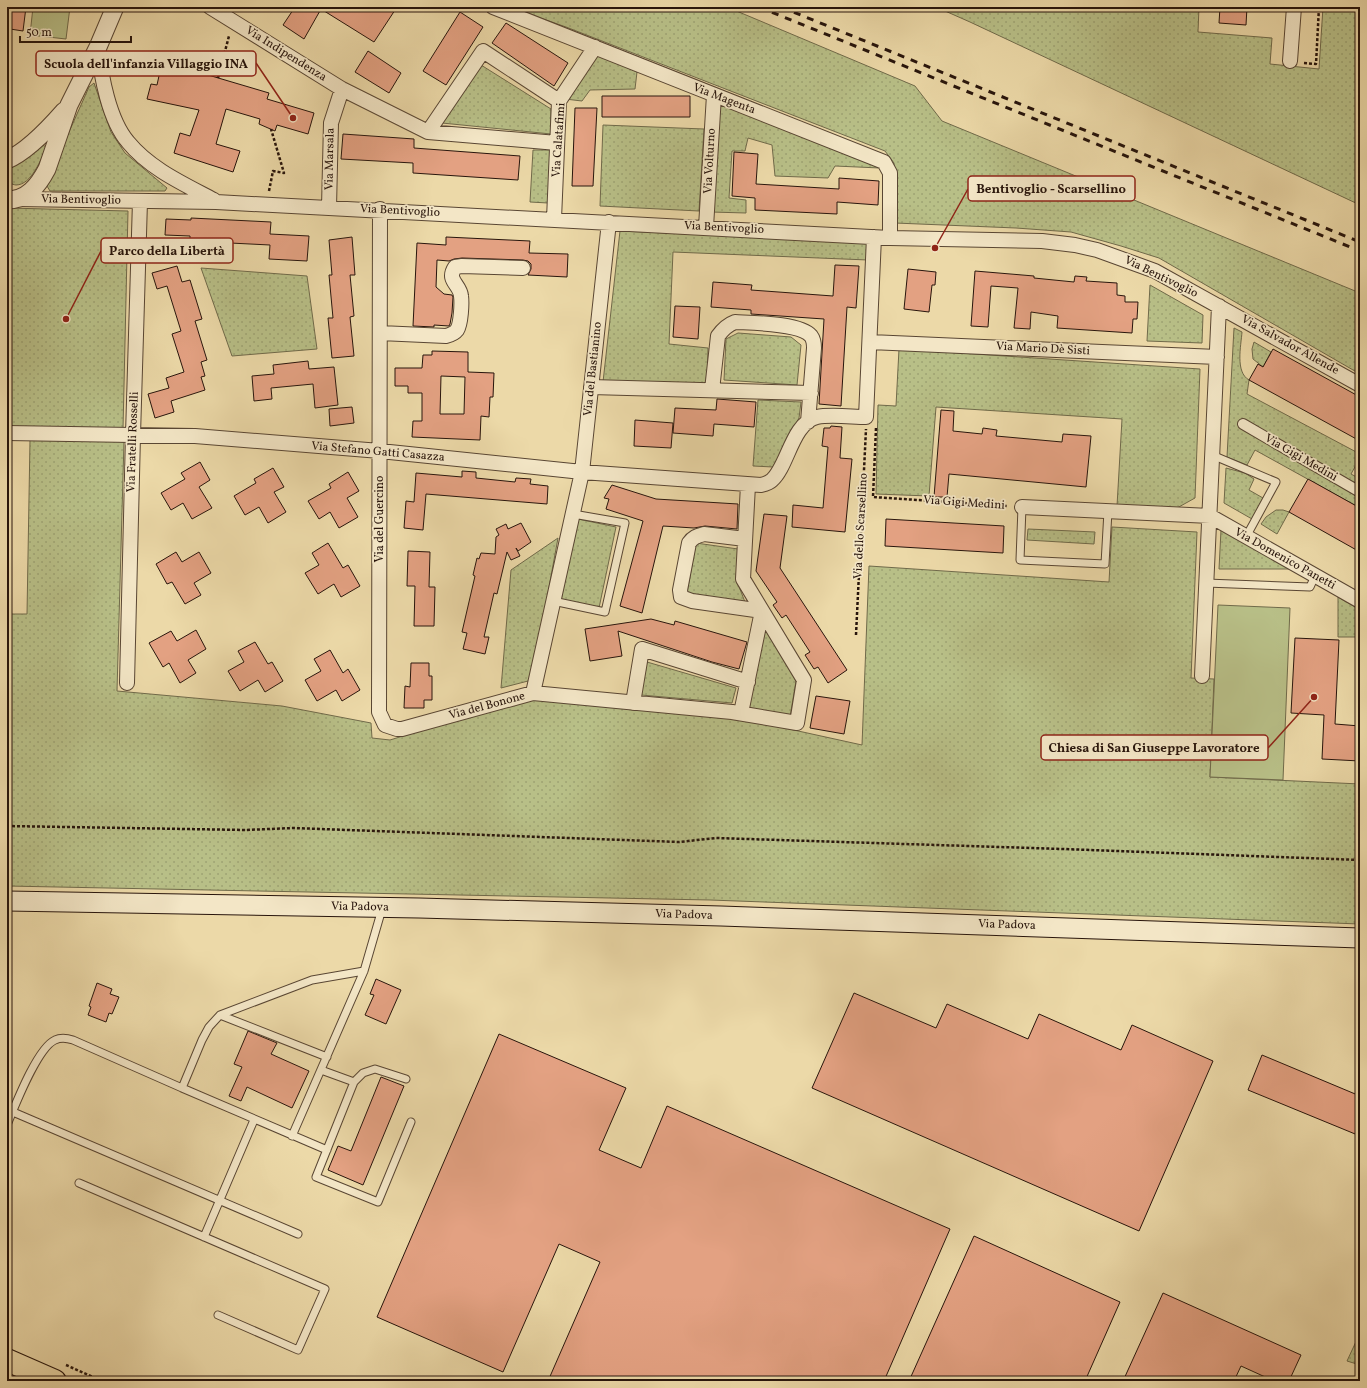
<svg xmlns="http://www.w3.org/2000/svg" width="1367" height="1388" font-family="Vollkorn,serif">
  <style>
    .grass { fill: url(#grass-dots); stroke: #706a4a }
    .pitch { fill: #b8bf87; stroke: #706a4a }
    .building { fill: #e3a182; stroke: #28150c; fill-rule: evenodd }
    .lines { fill: none; stroke-linecap: round; stroke-linejoin: round }
    .service-casing { stroke: #594633; stroke-width: 9 }
    .pedestrian-casing { stroke: #594633; stroke-width: 12 }
    .minor-casing { stroke: #594633; stroke-width: 16 }
    .tertiary-casing { stroke: #594633; stroke-width: 19 }
    .secondary-casing { stroke: #28150c; stroke-width: 21 }
    .primary-casing { stroke: #28150c; stroke-width: 24 }
    .path { stroke: #28150c; stroke-width: 2.5; stroke-dasharray: 3 2; stroke-linecap: butt }
    .service { stroke: #f3e6c6; stroke-width: 7 }
    .pedestrian { stroke: #f3e6c6; stroke-width: 10 }
    .minor { stroke: #f3e6c6; stroke-width: 14 }
    .tertiary { stroke: #f3e6c6; stroke-width: 17 }
    .secondary { stroke: #f3e6c6; stroke-width: 19 }
    .primary { stroke: #ecd9a8; stroke-width: 22 }
    .rail { stroke: #28150c; stroke-width: 3; stroke-dasharray: 7 7; stroke-linecap: butt }
    .labels { text-anchor: middle; dominant-baseline: central; stroke-width: 3.5; stroke-linejoin: round; paint-order: stroke }
    .street-label { font-size: 12px; fill: #28150c; stroke: #f3e6c6 }
    .leader { fill: none; stroke: #8f2418; stroke-width: 1.5 }
    .callout-dot { fill: #8f2418; stroke: #f3e6c6; stroke-width: 1.5 }
    .callout { fill: #f3e6c6; stroke: #8f2418; stroke-width: 1.5 }
    .callout-label { font-size: 13px; text-anchor: middle; font-weight: bold; fill: #28150c }
  </style>
  <defs>
    <pattern id="grass-dots" width="8" height="8" patternUnits="userSpaceOnUse"><rect width="8" height="8" fill="#b8bf87"/><path d="M2 2h.1M6 6h.1" fill="none" stroke="#9ea373" stroke-width="1.8" stroke-linecap="round"/></pattern>
  </defs>
  <rect width="100%" height="100%" fill="#ecd9a8"/>
  <filter id="stains"><feTurbulence type="fractalNoise" baseFrequency=".005" numOctaves="4"/><feColorMatrix values="0 0 0 0 .2 0 0 0 0 .09 0 0 0 0 .02 0 0 0 .5 -.17"/></filter>
  <radialGradient id="worn" r=".72"><stop offset=".6" stop-color="#630" stop-opacity="0"/><stop offset="1" stop-color="#630" stop-opacity=".3"/></radialGradient>
  <path class="grass" d="M509,7H727L915,86L942,121L1360,293V374L1159,258L1121,246L1071,232L1016,228L895,223L894,163L885,151L566,27Z
    M936,7H1199L1198,32L1272,38L1270,64L1319,69L1323,7H1360V205L970,22Z
    M596,53L637,72L635,89L590,90L582,101L565,99Z
    M481,65L551,109V134L442,123Z
    M94,83L111,132L125,153L167,188L165,191H50L47,186L49,177L89,87Z
    M719,103L872,162L880,168L835,166L828,178L775,176L772,145L748,138L745,151H732L729,198L746,200V213L711,212Z
    M603,125L704,129L699,211L600,206Z
    M42,145L47,147C41,158 32,185 16,185C14,185 10,183 7,182V170L12,165Z
    M533,150H550L548,203L530,202Z
    M7,208L128,211L123,429L7,427Z
    M620,231L869,242L868,260L673,252L669,344L708,348L707,385L603,382Z
    M201,268L307,276L317,349L232,356Z
    M1150,285L1203,315L1202,343L1147,341Z
    M1234,328L1242,332C1241,346 1235,372 1249,380L1247,394L1360,454V458L1351,474L1360,479V508L1255,450L1247,465L1227,457Z
    M738,333L791,337L801,345L797,385L724,380L726,339Z
    M1254,342L1271,352L1263,367L1253,359L1252,349Z
    M899,349L1200,369L1195,498L1177,508L1117,506L1122,419L936,407L929,496L876,494L878,405L896,406Z
    M758,400L801,402L799,418L773,467L753,466Z
    M30,440L124,441L117,691L282,706L371,723L372,738L390,740L532,696L739,718L862,745L869,566L1109,582L1112,527L1197,532L1191,678L1214,679L1210,777L1360,784V924L710,900L7,886V614H27Z
    M1226,468L1245,473L1254,479L1249,490L1263,498L1252,519L1224,503Z
    M1276,510H1283L1289,512L1277,534L1261,524L1266,517Z
    M578,519L616,527L599,608L561,600Z
    M1028,529L1095,532L1094,544L1027,540Z
    M1221,530L1291,569H1219Z
    M558,538L532,680L501,688L511,570Z
    M696,543L738,549L736,579L745,602L687,593Z
    M1338,597L1360,610V637H1338Z
    M766,626L796,681L790,717L747,710Z
    M647,662L736,688L732,703L641,695Z
    M1360,1333V1365L1347,1361Z"/>
  <path class="pitch" d="M33,7H70L66,39L30,35Z
    M1218,605L1290,608L1283,780L1210,777Z"/>
  <path class="building" d="M7,7H26L23,31L10,29L7,21Z
    M295,7H397L374,42L321,9L304,39L283,25Z
    M1220,7H1247L1246,25L1219,23Z
    M460,12L483,27L446,85L423,71Z
    M506,23L568,63L554,86L492,43Z
    M368,51L401,73L389,93L355,72Z
    M162,62L174,65L173,70L198,75V72L269,93L267,99L314,113L308,134L277,125L275,131L259,124L260,119L226,109L216,144L240,151L233,172L174,153L180,133L190,136L199,110L147,99L151,84L157,85Z
    M602,96H690V117H602Z
    M575,108H597L593,186H572Z
    M343,134L414,139V148L520,156L518,180L413,173V163L341,159Z
    M734,152L758,154L756,184L839,189V178L879,181L878,205L837,202V214L755,210V198L732,196Z
    M191,218L271,222L270,234L309,236L307,261L269,259L270,245L190,241V236L165,235L166,219L191,220Z
    M352,237L355,275H350L354,316L350,317L354,356L332,358L328,318H333L329,275H332L329,240Z
    M446,237L530,241L529,253L568,254L567,277L528,275L531,269V264L528,261L523,260L462,258L454,259L449,261L437,260L436,287L444,294L452,295L453,297L452,313L450,324L449,326L434,325V327L413,326L417,243L446,245Z
    M835,265L859,266L856,308L847,307L841,406L819,404L824,319L751,314V310L711,307L713,282L752,285L751,290L833,296Z
    M177,266L182,282L190,280L202,319L195,321L207,360L201,362L205,376L201,377L205,390L171,401L174,412L155,418L148,394L169,388L166,378L184,372L172,334L181,331L167,286L157,289L152,273Z
    M908,269L936,272L935,285H932L929,312L904,309Z
    M975,271L1034,276V278L1074,282L1075,276L1087,277L1086,281L1117,283V295L1125,296V302H1138L1137,319H1133L1132,333L1057,328L1058,316L1031,312L1030,329L1014,328L1018,288L991,286L988,327L971,326Z
    M675,306L700,307L698,339L673,337Z
    M1273,349L1360,397V441L1249,380L1258,364L1263,367Z
    M432,351L468,352V372L494,373L493,397H490L489,417L481,416L480,440L412,437L413,421H422V393H408V386H395V368H422L423,355H432ZM441,376L465,377L464,414H440Z
    M308,361L309,369L334,367L338,405L315,408L313,384L271,388L272,399L254,401L252,376L274,374L273,365Z
    M717,399L756,402L754,427L714,424L713,436L673,433L675,408L716,410Z
    M352,407L354,423L330,426L329,409Z
    M941,410L954,411L953,431L982,434L983,428L997,430L996,436L1062,442L1063,434L1091,436L1086,487L949,474L947,497H934Z
    M635,420L673,423L671,448L634,446Z
    M831,426L842,427L840,458L852,459L845,532L792,527L793,505L823,508L828,447L822,446L824,428H830Z
    M200,462L210,480L199,487L212,508L192,519L183,503L171,510L161,493L185,479L181,473Z
    M273,468L284,487L274,492L286,512L268,523L259,507L245,515L234,496L256,483L254,479Z
    M462,471L476,472V478L515,482L516,478L531,479L530,484L548,486L547,504L426,494L423,530L404,528L406,501L414,502L416,473L462,477Z
    M348,472L359,491L347,498L358,517L339,528L330,512L319,519L308,501L331,488L329,484Z
    M1308,479L1360,508V552L1289,512Z
    M612,485L656,499L738,504L737,529L705,526L694,528L663,526L642,613L620,606L643,521L606,509L609,499L604,498Z
    M764,514L787,516L780,568L847,670L828,683L818,667L814,669L805,655L810,652L786,615L782,618L773,605L777,602L756,571Z
    M886,519L1004,526L1003,553L885,546Z
    M521,523L531,542L518,551L516,548L520,556L511,560L507,552L497,594L494,593L484,637H489L485,654L463,649L467,633L462,632L475,576L473,575L477,558L479,559L481,553L495,554L496,537L499,535L496,529L506,524L508,529Z
    M328,543L343,568L348,565L360,586L341,597L334,584L318,594L305,573L319,565L312,553Z
    M408,551L430,552L429,587H435L434,626H414L415,586H407Z
    M176,552L182,562L199,552L211,573L194,583L201,595L185,604L172,582L167,584L156,564Z
    M651,619L674,625L675,621L747,642L739,669L712,662L618,631L622,656L590,661L585,629Z
    M196,630L206,649L188,660L196,673L180,683L169,663L163,667L149,643L171,631L177,641Z
    M1295,638L1339,640L1335,724L1360,726V761L1322,759L1324,715L1291,713Z
    M255,642L268,664L272,662L283,681L265,692L258,680L240,691L228,671L244,662L238,651Z
    M330,650L343,673L348,669L360,690L342,701L336,690L317,701L305,680L321,671L314,659Z
    M411,663H429V676H432V700H424V708H404L405,686L410,687Z
    M816,696L850,701L844,734L810,728Z
    M376,979L401,990L386,1024L365,1015L374,995L370,994Z
    M97,983L112,989L110,994L119,997L112,1014L109,1013L106,1022L88,1015L91,1007L89,1006Z
    M854,993L936,1028L947,1004L1028,1039L1039,1014L1121,1050L1132,1025L1213,1061L1139,1231L812,1088Z
    M248,1031L277,1043L271,1054L309,1071L292,1108L247,1087L241,1101L229,1096L242,1067L234,1064Z
    M499,1034L626,1088L599,1150L641,1168L667,1106L950,1229L884,1381H548L600,1262L559,1244L503,1372L377,1317Z
    M1262,1055L1360,1096V1136L1248,1090Z
    M381,1077L404,1086L363,1185L328,1170L338,1146L351,1151Z
    M974,1236L1120,1302L1085,1381H909Z
    M1163,1293L1301,1355L1289,1381H1274L1241,1366L1234,1381H1123Z"/>
  <g class="lines">
    <g class="service-casing">
      <path id="service" d="M1212,455L1276,482L1246,537
        M1022,507L1020,560L1105,564L1108,511
        M1206,583L1310,587L1315,576
        M553,601L605,612L625,523L573,514
        M220,1015L327,1057
        M321,1070L354,1082
        M406,1079L375,1069L363,1073L354,1082L316,1177L378,1202L411,1122
        M13,1112L298,1234
        M7,1125C15,1106 37,1048 55,1040C61,1037 67,1038 73,1040L182,1088
        M292,1136L364,971L382,909
        M327,1150L182,1088L202,1040L209,1027L220,1015L312,980L364,971
        M79,1183L325,1289L298,1350L218,1315
        M204,1237L254,1120"/>
    </g>
    <g class="pedestrian-casing">
      <path id="pedestrian" d="M1243,424L1360,492"/>
    </g>
    <g class="minor-casing">
      <path id="minor" d="M210,7L342,89L428,132L557,143
        M493,7L884,162L890,173V238
        M98,47C101,76 109,120 128,142C150,169 184,184 214,200
        M1290,61L1294,7
        M428,132L483,51L559,101
        M17,199L216,202L890,238L1042,241L1075,245L1097,250L1155,271L1360,385
        M329,207L331,123L342,89
        M380,209L379,712L385,725L397,729H402L533,693L732,712L797,723L804,680L743,579L748,485
        M554,219L559,101L595,47
        M706,227L714,95
        M380,333L446,336C450,335 454,334 457,330C461,324 462,303 461,296C460,284 446,281 455,267L462,266L523,268
        M870,342L1217,357
        M591,387L811,393
        M712,390L718,336C723,329 727,325 735,322C753,323 800,323 811,336C814,340 814,344 814,348L808,422
        M7,433L195,436L380,451L582,472L761,485C765,484 769,483 772,480C788,466 792,423 817,417C830,414 853,417 866,417L874,237
        M1022,507L1210,516L1360,601
        M1202,676L1219,306
        M127,683L133,435L140,201
        M533,693L582,472L609,222
        M633,703L642,649L748,682
        M741,713L762,611L692,601L681,597L680,590L689,543C693,537 697,536 704,534L745,539"/>
    </g>
    <g class="tertiary-casing">
      <path id="tertiary" d="M7,160C26,152 50,127 64,111
        M7,200C27,200 38,186 47,169L69,105L98,47L115,7"/>
    </g>
    <g class="secondary-casing">
      <path id="secondary" d="M7,901L419,908L721,916L1360,938"/>
    </g>
    <g class="primary-casing">
      <path id="primary" d="M7,1360L55,1381"/>
    </g>
    <path class="path" d="M1304,63L1316,64L1319,7
      M218,78L229,36
      M269,191L273,171L284,173L271,129
      M876,428L873,497L1008,506
      M856,635L866,429
      M7,826L246,830L293,828L679,842L716,838L1063,849L1360,860
      M66,1365L102,1381"/>
    <use href="#service" class="service"/>
    <use href="#pedestrian" class="pedestrian"/>
    <use href="#minor" class="minor"/>
    <use href="#tertiary" class="tertiary"/>
    <use href="#secondary" class="secondary"/>
    <use href="#primary" class="primary"/>
    <path class="rail" d="M759,7L1360,251
      M781,7L1360,242"/>
  </g>
  <g class="labels">
    <g class="street-label">
      <text transform="translate(286 54) rotate(32)">Via Indipendenza</text>
      <text transform="translate(724 99) rotate(21)">Via Magenta</text>
      <text transform="translate(559 140) rotate(-86)">Via Calatafimi</text>
      <text transform="translate(330 159) rotate(-89)">Via Marsala</text>
      <text transform="translate(710 161) rotate(-87)">Via Volturno</text>
      <text transform="translate(81 200) rotate(1)">Via Bentivoglio</text>
      <text transform="translate(400 211) rotate(3)">Via Bentivoglio</text>
      <text transform="translate(724 228) rotate(3)">Via Bentivoglio</text>
      <text transform="translate(1161 277) rotate(26)">Via Bentivoglio</text>
      <text transform="translate(1290 345) rotate(29)">Via Salvador Allende</text>
      <text transform="translate(1043 349) rotate(3)">Via Mario Dè Sisti</text>
      <text transform="translate(593 369) rotate(-84)">Via del Bastianino</text>
      <text transform="translate(133 442) rotate(-88)">Via Fratelli Rosselli</text>
      <text transform="translate(378 452) rotate(5)">Via Stefano Gatti Casazza</text>
      <text transform="translate(1301 458) rotate(30)">Via Gigi Medini</text>
      <text transform="translate(964 503) rotate(4)">Via Gigi Medini</text>
      <text transform="translate(380 519) rotate(-90)">Via del Guercino</text>
      <text transform="translate(861 526) rotate(-87)">Via dello Scarsellino</text>
      <text transform="translate(1285 559) rotate(29)">Via Domenico Panetti</text>
      <text transform="translate(487 706) rotate(-15)">Via del Bonone</text>
      <text transform="translate(360 907) rotate(1)">Via Padova</text>
      <text transform="translate(684 915) rotate(2)">Via Padova</text>
      <text transform="translate(1007 925) rotate(2)">Via Padova</text>
    </g>
  </g>
  <path class="leader" d="M293 118L256 63M935 248L968 189M66 319L101 251M1314 697L1268 748"/>
  <g class="callout-dot">
    <circle cx="293" cy="118" r="4"/>
    <circle cx="935" cy="248" r="4"/>
    <circle cx="66" cy="319" r="4"/>
    <circle cx="1314" cy="697" r="4"/>
  </g>
  <g class="callout">
    <rect x="36" y="51" width="220" height="25" rx="4"/>
    <rect x="968" y="176" width="167" height="25" rx="4"/>
    <rect x="101" y="238" width="132" height="25" rx="4"/>
    <rect x="1041" y="735" width="227" height="25" rx="4"/>
  </g>
  <g class="callout-label">
    <text x="146" y="68">Scuola dell'infanzia Villaggio INA</text>
    <text x="1051" y="193">Bentivoglio - Scarsellino</text>
    <text x="167" y="255">Parco della Libertà</text>
    <text x="1154" y="752">Chiesa di San Giuseppe Lavoratore</text>
  </g>
  <rect width="1367" height="1388" fill="none" stroke="#ecd9a8" stroke-width="24"/>
  <rect x="8" y="8" width="1351" height="1372" fill="none" stroke="#28150c" stroke-width="2"/>
  <rect x="12" y="12" width="1343" height="1364" fill="none" stroke="#28150c"/>
  <path d="M20 36v6h111v-6" fill="none" stroke="#28150c" stroke-width="2"/>
  <text x="26" y="36" font-size="12" fill="#28150c" stroke="#f3e6c6" stroke-width="3" paint-order="stroke">50 m</text>
  <rect width="100%" height="100%" filter="url(#stains)"/>
  <rect width="100%" height="100%" fill="url(#worn)"/>
</svg>
